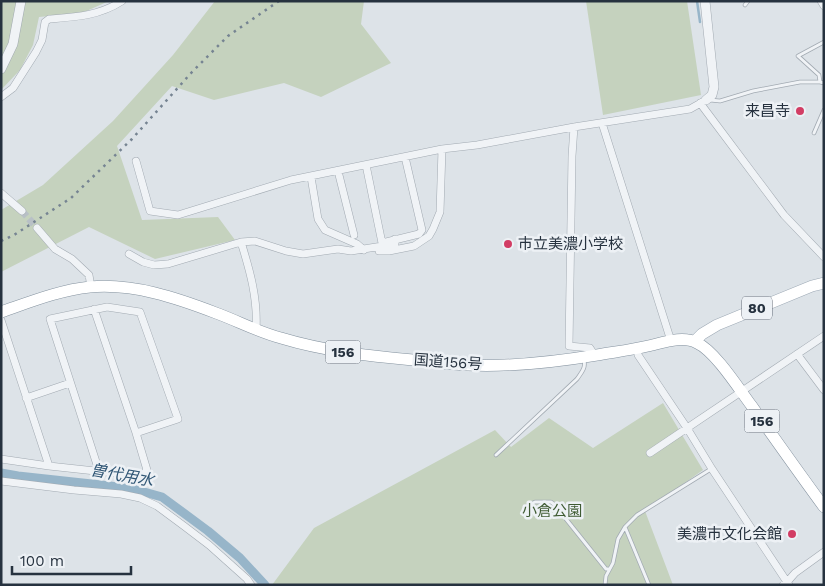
<svg xmlns="http://www.w3.org/2000/svg" width="825" height="586" font-family="'Work Sans','Noto Sans JP',sans-serif">
  <style>
    .green { fill: #c5d2be }
    .lines { fill: none; stroke-linecap: round; stroke-linejoin: round }
    .stream { stroke: #97b5c9; stroke-width: 2.5 }
    .canal { stroke: #97b5c9; stroke-width: 9 }
    .minor-tunnel { stroke: #b8c0c6; stroke-width: 7; stroke-dasharray: 7 3.5; stroke-linecap: butt }
    .service-casing { stroke: #a2aab2; stroke-width: 4.5 }
    .minor-casing { stroke: #a2aab2; stroke-width: 8 }
    .tertiary-casing { stroke: #a2aab2; stroke-width: 10 }
    .primary-casing { stroke: #9ca8b4; stroke-width: 12 }
    .trunk-casing { stroke: #84929f; stroke-width: 12 }
    .service { stroke: #f0f3f6; stroke-width: 3 }
    .minor { stroke: #f0f3f6; stroke-width: 7 }
    .tertiary { stroke: #f0f3f6; stroke-width: 9 }
    .primary { stroke: #fff; stroke-width: 11 }
    .trunk { stroke: #fff; stroke-width: 11 }
    .rail { stroke: #768492; stroke-width: 2.5; stroke-dasharray: 2.5 5; stroke-linecap: butt }
    .poi-dot { fill: #d23d64; stroke: #edf1f5; stroke-width: 2 }
    .labels { text-anchor: middle; dominant-baseline: central; stroke-width: 5; stroke-linejoin: round; paint-order: stroke }
    .shield { fill: #edf1f5; stroke: #626b76; stroke-width: 1 }
    .shield-label { font-size: 14px; font-weight: bold; fill: #26323f }
    .poi-label { font-size: 15px; fill: #26323f; stroke: #edf1f5; text-anchor: end }
    .street-label { font-size: 15px; fill: #26323f; stroke: #edf1f5 }
    .park-label { font-size: 15px; fill: #3f5b33; stroke: #edf1f5 }
    .water-label { font-size: 16px; font-style: italic; fill: #2f5574; stroke: #edf1f5 }
  </style>
  <rect width="100%" height="100%" fill="#dde3e8"/>
  <path class="green" d="M1,1H109L82,13L39,17L33,45L20,70L1,90Z
    M215,1H364L361,24L391,63L321,97L284,83L214,100L172,86L117,146L142,220L218,217L235,240L155,259L89,227L1,272V210L43,185L113,121L173,55Z
    M586,1H687L701,95L603,115Z
    M663,403L703,470L645,511L673,585H272L314,528L495,430L511,447L549,418L593,448Z"/>
  <g class="lines">
    <path class="stream" d="M697,1L700,22"/>
    <path class="canal" d="M1,473L18,476L110,486L137,490L162,497L208,531L240,558L265,585"/>
    <path class="minor-tunnel" d="M22,211L37,228"/>
    <g class="service-casing">
      <path id="service" d="M745,5L748,1
        M820,82L819,75L798,56L824,42
        M710,100L720,101L753,91L800,82H820L824,83
        M814,133L824,110
        M496,455L577,379C581,373 586,368 584,361
        M527,506L535,502H551L560,509L566,519L606,569H609
        M605,585L606,576L613,563L618,539L625,527
        M649,585L625,527L637,515L711,469"/>
    </g>
    <g class="minor-casing">
      <path id="minor" d="M821,1L824,6
        M1,97L13,88L36,52L42,40L45,22L49,19C75,17 99,16 122,1
        M700,103L784,215L824,257
        M602,123L671,341
        M574,127L572,156L569,346L590,348L595,356
        M136,161L150,211L178,215L291,180L442,149L477,145L574,127L690,109L706,100
        M366,165L382,243L419,234L422,230L405,157
        M338,171L354,235
        M311,177L318,219L325,230L357,244L364,250
        M1,193L22,211
        M37,228L55,249L72,259L89,275L91,287
        M241,242C250,271 258,299 256,330
        M379,251H389L414,246L429,236L433,229L440,212L442,149
        M129,254L143,262L154,265L168,264L241,242L255,241L286,251L303,254L338,249L351,251L395,244V239
        M1,320L49,466L1,459
        M638,349V355L687,428L712,469L789,585
        M797,354L824,390
        M26,398L70,383
        M650,453L824,336
        M49,466L142,476L147,470L136,433L94,309
        M99,471L50,319L107,307L140,312L178,419L136,433
        M1,481L74,490L121,494L140,498L157,506L184,526L209,545L247,579L251,585
        M783,585L788,581L795,573L824,552"/>
    </g>
    <g class="tertiary-casing">
      <path id="tertiary" d="M705,1L714,87L712,95L706,100
        M1,69L13,44L21,1"/>
    </g>
    <g class="primary-casing">
      <path id="primary" d="M695,341L702,334L717,325L812,286L824,283"/>
    </g>
    <g class="trunk-casing">
      <path id="trunk" d="M1,312C30,302 60,290 90,287C133,283 177,298 216,313C238,321 258,332 281,338C324,351 369,356 413,360C431,362 450,364 468,365C512,367 555,362 597,355C614,352 631,350 648,346C662,343 683,335 697,343C715,351 739,389 751,405C775,439 799,473 824,507"/>
    </g>
    <use href="#service" class="service"/>
    <use href="#minor" class="minor"/>
    <use href="#tertiary" class="tertiary"/>
    <use href="#primary" class="primary"/>
    <use href="#trunk" class="trunk"/>
    <path class="rail" d="M1,241L14,235L71,198L132,139L192,72L228,36L279,1"/>
  </g>
  <g class="poi-dot">
    <circle cx="800" cy="111" r="5"/>
    <circle cx="508" cy="244" r="5"/>
    <circle cx="792" cy="534" r="5"/>
  </g>
  <g class="labels">
    <g class="shield">
      <rect x="742" y="296.5" width="30" height="23" rx="4"/>
      <rect x="325.5" y="340.5" width="35" height="23" rx="4"/>
      <rect x="744.5" y="409.5" width="35" height="23" rx="4"/>
    </g>
    <g class="shield-label">
      <text x="757" y="308">80</text>
      <text x="343" y="352">156</text>
      <text x="762" y="421">156</text>
    </g>
    <g class="poi-label">
      <text x="790" y="111">来昌寺</text>
      <text x="518" y="244" text-anchor="start">市立美濃小学校</text>
      <text x="782" y="534">美濃市文化会館</text>
    </g>
    <g class="street-label">
      <text transform="translate(448 362) rotate(4)">国道156号</text>
    </g>
    <g class="park-label">
      <text x="552" y="511">小倉公園</text>
    </g>
    <g class="water-label">
      <text transform="translate(122 475) rotate(10)">曽代用水</text>
    </g>
  </g>
  <rect width="825" height="586" fill="none" stroke="#26323f" stroke-width="5"/>
  <path d="M12 566v8h119v-8" fill="none" stroke="#26323f" stroke-width="2.5"/>
  <text x="20" y="566" font-size="15" fill="#26323f" stroke="#edf1f5" stroke-width="4" paint-order="stroke">100 m</text>
</svg>
